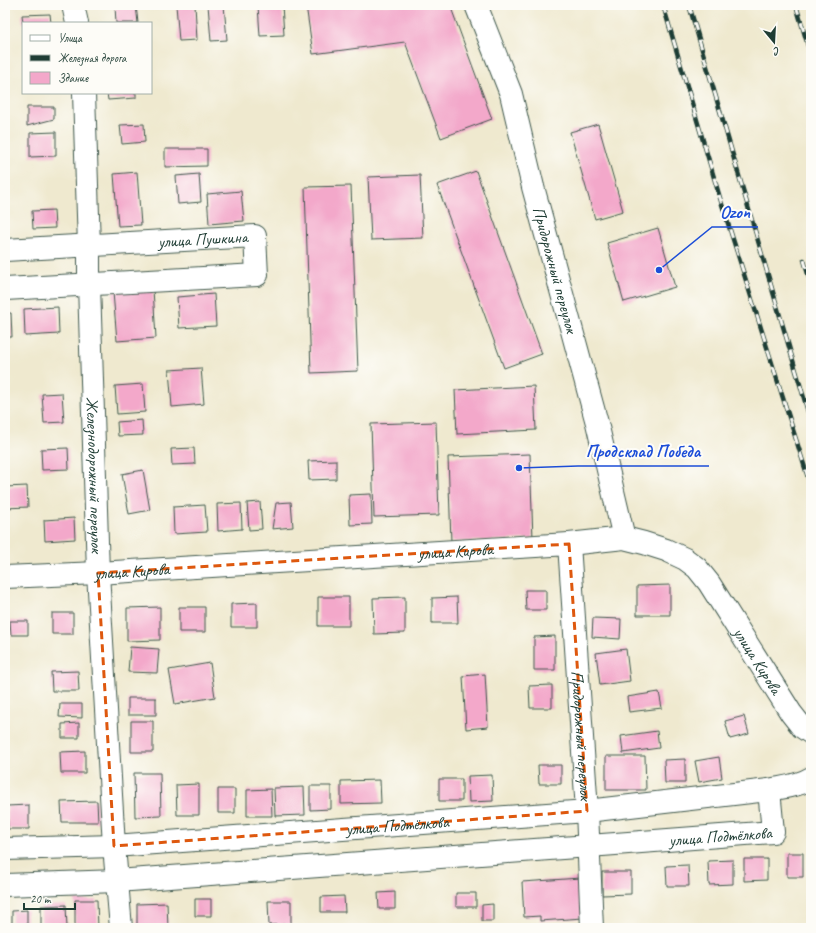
<svg xmlns="http://www.w3.org/2000/svg" width="816" height="933" font-family="Caveat,sans-serif">
  <style>
    .building { fill: #f3a8ca }
    .lines { fill: none; stroke-linecap: round; stroke-linejoin: round }
    .minor-casing { stroke: #3e574b; stroke-width: 24 }
    .minor { stroke: #fff; stroke-width: 22 }
    .rail-casing { stroke: #1f3d34; stroke-width: 4.5 }
    .rail { stroke: #fdfcf7; stroke-width: 3; stroke-dasharray: 9; stroke-linecap: butt }
    .marked { fill: none; stroke: #de580e; stroke-width: 3; stroke-dasharray: 8 5; stroke-linejoin: round }
    .labels { text-anchor: middle; dominant-baseline: central; stroke-width: 4; stroke-linejoin: round; paint-order: stroke }
    .street-label { font-size: 17px; fill: #1f3d34; stroke: #fdfcf7 }
    .leader { fill: none; stroke: #1d4ed8; stroke-width: 1.5 }
    .callout-dot { fill: #1d4ed8; stroke: #fdfcf7; stroke-width: 1.5 }
    .callout-label { font-size: 18px; text-anchor: middle; font-weight: bold; fill: #1d4ed8; stroke: #fdfcf7; stroke-width: 4; stroke-linejoin: round; paint-order: stroke }
  </style>
  <rect width="100%" height="100%" fill="#fdfcf7"/>
  <filter id="ink" filterUnits="userSpaceOnUse"><feTurbulence type="fractalNoise" baseFrequency=".025" numOctaves="2"/><feDisplacementMap in="SourceGraphic" scale="8" xChannelSelector="R" yChannelSelector="G"/><feConvolveMatrix kernelMatrix="1 2 1 2 8 2 1 2 1" color-interpolation-filters="sRGB"/></filter>
  <filter id="wash" filterUnits="userSpaceOnUse"><feTurbulence type="fractalNoise" baseFrequency=".012" numOctaves="4" result="noise"/><feDisplacementMap in="SourceGraphic" scale="16" xChannelSelector="R" yChannelSelector="G"/><feGaussianBlur stdDeviation="0.9" result="paint"/><feColorMatrix in="noise" values="0 0 0 0 0 0 0 0 0 0 0 0 0 0 0 0 0 1.4 0 .05"/><feComposite in="paint" operator="in"/></filter>
  <g filter="url(#wash)">
    <rect width="100%" height="100%" fill="#efe9cf"/>
    <g id="blocks">
      <path class="building" d="M136,5L138,23H116L115,6Z
        M176,5H195L197,40L179,41Z
        M208,5H224L227,40L211,41Z
        M258,5H282L284,35L260,36Z
        M306,5H450L492,119L441,138L405,42L313,54Z
        M50,14L51,23H23L22,15Z
        M107,93H136V98L108,100Z
        M27,107H54V119L27,126Z
        M144,124L145,142L122,144L120,125Z
        M598,124L623,211L595,219L570,132Z
        M56,132V156L30,157V133Z
        M165,149H207V166L165,167Z
        M476,171L542,354L504,368L437,185Z
        M137,172L141,225L118,226L114,174Z
        M199,174L201,202L178,204L176,176Z
        M420,175L423,238L371,240L368,177Z
        M351,186L358,371L311,373L305,187Z
        M241,191L244,221L209,224L207,194Z
        M54,210L55,228L33,229L32,211Z
        M658,228L675,287L624,302L607,243Z
        M153,289L156,338L117,341L113,292Z
        M214,294L216,326L179,328L177,297Z
        M58,307L59,334L25,336L24,309Z
        M5,313H11L12,337H5Z
        M201,368L204,404L172,407L169,370Z
        M143,384L145,412L117,414L115,386Z
        M534,386L536,430L457,434L455,390Z
        M62,393L64,422L44,423L42,394Z
        M142,420L143,435L118,436L117,422Z
        M436,422L439,515L374,517L371,424Z
        M68,448L69,469L42,470L41,449Z
        M194,448L195,464L172,465L171,449Z
        M530,454L533,539L451,542L448,457Z
        M336,460V479L309,480L308,461Z
        M143,470L150,510L129,514L122,474Z
        M27,486L28,507L5,508V487Z
        M371,494L372,524L350,525L349,495Z
        M260,502L262,529L249,530L247,503Z
        M291,502L293,527L272,529L276,503Z
        M241,503L242,529L218,531L217,504Z
        M205,505L207,532L174,534L173,507Z
        M74,518L75,539L45,541L44,520Z
        M670,585V615H637V586Z
        M525,590H546V610H526Z
        M318,597H349V626H318Z
        M405,597V633L374,634L373,598Z
        M457,597L458,623H432V598Z
        M257,603V627H231V604Z
        M160,607V640L127,641V608Z
        M179,607H205V632H179Z
        M52,613H73V634H52Z
        M593,618L621,619L620,639L592,637Z
        M10,621H28V635H11Z
        M555,636V670H534V637Z
        M130,647L159,649L157,673L128,672Z
        M626,649L630,681L600,685L596,653Z
        M210,663L215,697L175,704L169,670Z
        M78,671L79,691H52L51,672Z
        M485,674L488,727L466,729L463,676Z
        M552,685V708H530L529,686Z
        M659,692L662,708L629,712L627,697Z
        M128,698H156V715H128Z
        M60,704H82V718L59,717Z
        M744,716L749,734L730,739L725,721Z
        M131,721H153V752H131Z
        M79,723V738H62V724Z
        M657,731L659,748L623,753L621,736Z
        M85,751V773H61L60,752Z
        M606,756H645L646,790H606Z
        M719,757L722,778L699,782L695,761Z
        M685,759V783H665L664,760Z
        M538,765H561V784H539Z
        M134,773H160L161,816L135,817Z
        M492,775L493,801L469,802L468,776Z
        M439,779H462V801H439Z
        M380,780L381,803L341,804V781Z
        M199,784V815H177L176,785Z
        M310,786H331V809L310,810Z
        M304,787L305,815L275,816L274,788Z
        M218,789H235V813H218Z
        M271,789L272,816H247V790Z
        M97,801L98,822H62L61,802Z
        M29,805V829H8L7,806Z
        M787,853H803V877H787Z
        M744,859H767V880L744,881Z
        M733,860V884L709,885L708,861Z
        M688,865L689,886H667L666,866Z
        M602,872H631V894L602,895Z
        M580,878L583,918L540,921V916L524,917L522,882Z
        M395,892V909H379L378,893Z
        M456,893H476V907H456Z
        M344,896L345,912H321V897Z
        M195,899H211V916H195Z
        M75,900H97L98,928H75Z
        M268,901H291V924L269,925Z
        M167,903L168,928H137V904Z
        M493,904V921H482V905Z
        M66,905L67,928H41V906Z
        M27,910V928H12V911Z"/>
    </g>
  </g>
  <g filter="url(#ink)">
    <use href="#blocks" fill-opacity="0" stroke="#3e574b" stroke-width="1"/>
    <g class="lines">
      <g class="minor-casing">
        <g id="minor">
          <path d="M73,5L77,23"/>
          <path id="s1" d="M476,5L511,94L533,187L597,423L624,538"/>
          <path id="s2" d="M84,93L89,246V284L98,573L114,846L121,928"/>
          <path id="s3" d="M5,250L255,236L257,275L5,289"/>
          <path id="s4" d="M569,544L587,811L592,928"/>
          <path id="s5" d="M5,577L98,573L569,544L624,538L644,543L666,550L685,559L697,568L709,583L791,713L802,727L811,733"/>
          <path id="s6" d="M5,849L114,846L587,811L769,790C783,787 799,786 811,778"/>
          <path id="s7" d="M5,885L117,881L589,846L773,832L769,790"/>
        </g>
      </g>
      <use href="#minor" class="minor"/>
      <g class="rail-casing">
        <path id="rail" d="M663,5L720,198L811,487
          M689,5L811,422
          M796,5L811,56
          M804,260L811,285"/>
      </g>
      <use href="#rail" class="rail"/>
    </g>
  </g>
  <path class="marked" d="M569,544L587,811L114,846L98,573Z"/>
  <g class="labels">
    <g class="street-label">
      <text stroke="none"><textPath href="#s3" startOffset="198">улица Пушкина</textPath></text>
      <text stroke="none"><textPath href="#s1" startOffset="277">Придорожный переулок</textPath></text>
      <text stroke="none"><textPath href="#s2" startOffset="382">Железнодорожный переулок</textPath></text>
      <text stroke="none"><textPath href="#s5" startOffset="451">улица Кирова</textPath></text>
      <text stroke="none"><textPath href="#s5" startOffset="127">улица Кирова</textPath></text>
      <text stroke="none"><textPath href="#s5" startOffset="811">улица Кирова</textPath></text>
      <text stroke="none"><textPath href="#s4" startOffset="192">Придорожный переулок</textPath></text>
      <text stroke="none"><textPath href="#s6" startOffset="393">улица Подтёлкова</textPath></text>
      <text stroke="none"><textPath href="#s7" startOffset="717">улица Подтёлкова</textPath></text>
    </g>
  </g>
  <path class="leader" d="M659 270L712 227H758M519 468L578 466H709"/>
  <g class="callout-dot">
    <circle cx="659" cy="270" r="4"/>
    <circle cx="519" cy="468" r="4"/>
  </g>
  <g class="callout-label">
    <text x="735" y="218">Ozon</text>
    <text x="643" y="457">Продсклад Победа</text>
  </g>
  <rect width="816" height="933" fill="none" stroke="#fdfcf7" stroke-width="20"/>
  <rect x="22" y="22" width="130" height="72" fill="#fdfcf7" stroke="#a4b0a9"/>
  <rect x="30" y="35" width="20" height="6" fill="#ffffff" stroke="#a4b0a9"/>
  <text x="58" y="42" font-size="12" fill="#1f3d34">Улица</text>
  <rect x="30" y="55" width="20" height="6" fill="#1f3d34" stroke="#a4b0a9"/>
  <text x="58" y="62" font-size="12" fill="#1f3d34">Железная дорога</text>
  <rect x="30" y="72" width="20" height="12" fill="#f3a8ca" stroke="#a4b0a9"/>
  <text x="58" y="82" font-size="12" fill="#1f3d34">Здание</text>
  <g transform="translate(774 42) rotate(162)" stroke="#fdfcf7" stroke-width="3" paint-order="stroke">
  <path d="M0-3L7 15L0 10L-7 15Z" fill="#1f3d34"/>
  <text y="-6" font-size="11" font-weight="bold" text-anchor="middle" fill="#1f3d34">С</text>
  </g>
  <path d="M24 903v6h51v-6" fill="none" stroke="#1f3d34" stroke-width="2"/>
  <text x="30" y="903" font-size="12" fill="#1f3d34" stroke="#fdfcf7" stroke-width="3" paint-order="stroke">20 m</text>
</svg>
